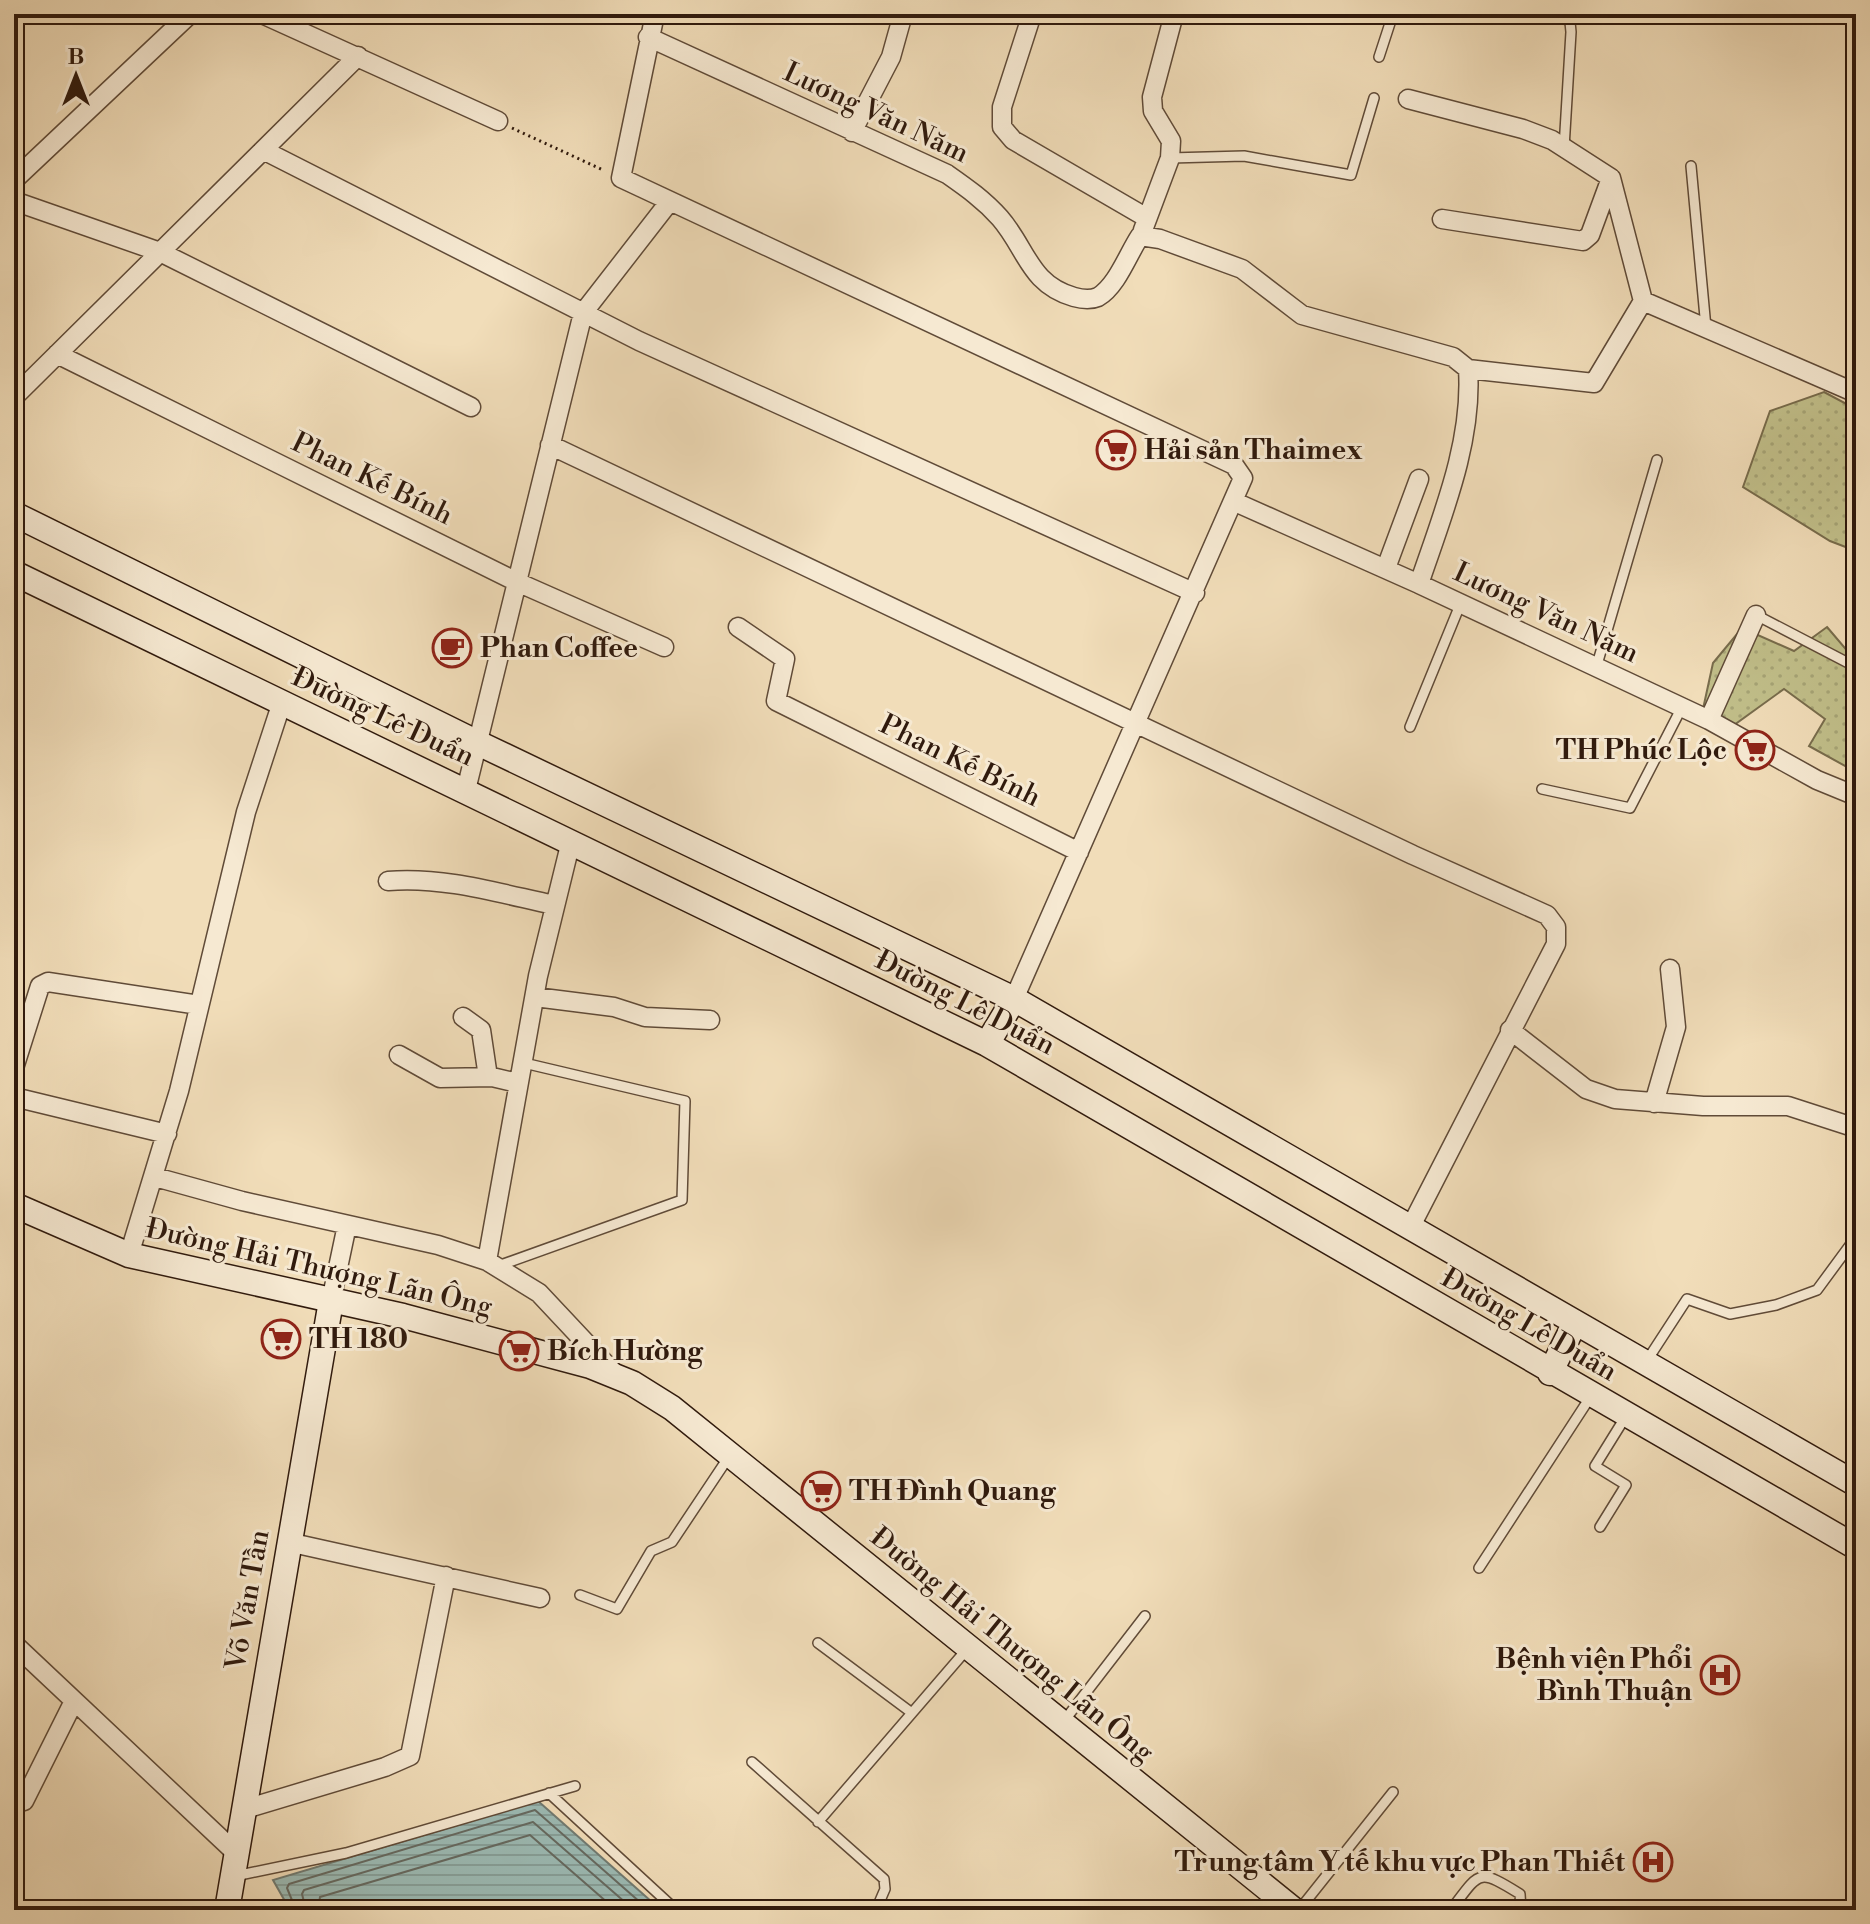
<svg xmlns="http://www.w3.org/2000/svg" width="1870" height="1924" font-family="'Libre Bodoni',serif">
  <style>
    .grass { fill: url(#grass-dots); stroke: #786c4c; stroke-width: 2 }
    .water { fill: url(#water-rules); stroke: #717b72; stroke-width: 2 }
    .lines { fill: none; stroke-linecap: round; stroke-linejoin: round }
    .shore { stroke: #666a61; stroke-width: 2 }
    .lane-casing { stroke: #604b38; stroke-width: 12 }
    .street-casing { stroke: #604b38; stroke-width: 21 }
    .secondary-casing { stroke: #301a0d; stroke-width: 27 }
    .path { stroke: #301a0d; stroke-width: 3; stroke-dasharray: 2 4; stroke-linecap: butt }
    .lane { stroke: #f6e9d2; stroke-width: 9 }
    .street { stroke: #f6e9d2; stroke-width: 18 }
    .secondary { stroke: #f6e9d2; stroke-width: 24 }
    .labels { text-anchor: middle; dominant-baseline: central; stroke-width: 6; stroke-linejoin: round; paint-order: stroke }
    .street-label { font-size: 28px; fill: #301a0d; stroke: #f6e9d2 }
    .poi-label { font-size: 28px; font-weight: bold; fill: #301a0d; stroke: #f6e9d2; text-anchor: start }
  </style>
  <defs>
    <pattern id="grass-dots" width="8" height="8" patternUnits="userSpaceOnUse" patternTransform="scale(2)"><rect width="8" height="8" fill="#c1bf8a"/><path d="M2 2h.1M6 6h.1" fill="none" stroke="#a6a476" stroke-width="1.8" stroke-linecap="round"/></pattern>
    <pattern id="water-rules" width="6" height="5" patternUnits="userSpaceOnUse" patternTransform="scale(2)"><rect width="6" height="5" fill="#9cbbb5"/><path d="M0 2.5h6" fill="none" stroke="#87a09a"/></pattern>
  </defs>
  <rect width="100%" height="100%" fill="#f1ddb9"/>
  <filter id="stains"><feTurbulence type="fractalNoise" baseFrequency=".0025" numOctaves="4"/><feColorMatrix values="0 0 0 0 .2 0 0 0 0 .09 0 0 0 0 .02 0 0 0 .5 -.17"/></filter>
  <radialGradient id="worn" r=".72"><stop offset=".6" stop-color="#630" stop-opacity="0"/><stop offset="1" stop-color="#630" stop-opacity=".3"/></radialGradient>
  <path class="grass" d="M1824,392L1856,409L1853,477L1856,478V551L1830,541L1743,487L1770,411Z
    M1827,627L1856,661V718L1851,726L1856,729V744L1852,749L1856,752V772L1809,746L1825,719L1784,689L1734,725L1703,709L1713,663L1742,628L1794,651Z"/>
  <path class="water" d="M538,1801L661,1910H290L273,1880Z"/>
  <g class="lines">
    <path class="shore" d="M296,1910L287,1888L289,1884L535,1810L649,1910
      M306,1910L302,1894L304,1890L533,1822L634,1910
      M318,1910L320,1897L530,1835L616,1910"/>
    <g class="lane-casing">
      <path id="lane" d="M1558,14L1570,22L1571,32L1564,148
        M1379,57L1393,14
        M1170,158L1244,156L1351,175L1374,98
        M1691,166L1706,328
        M1756,615L1856,667
        M1596,668L1657,460
        M1410,727L1460,605
        M1542,789L1630,808L1682,707
        M498,1266L682,1200L685,1101L524,1063
        M1646,1362L1687,1299L1730,1314L1776,1305L1817,1290L1856,1237
        M1600,1527L1626,1485L1595,1466L1626,1416
        M1479,1568L1591,1396
        M580,1595L617,1609L651,1551L672,1542L730,1455
        M818,1643L912,1713
        M1064,1721L1145,1616
        M752,1762L884,1879L885,1889L876,1910
        M549,1793L676,1910
        M818,1822L968,1648
        M235,1876L346,1853L575,1786
        M231,1903L246,1910
        M1299,1910L1393,1792
        M1451,1910C1480,1871 1478,1868 1520,1894L1521,1910"/>
    </g>
    <g class="street-casing">
      <path id="street" d="M262,14L498,121
        M655,14L621,178L1234,465L1243,478L1014,999
        M1032,14L1002,107V127L1013,140L1147,218
        M648,37L947,174C967,188 984,200 1000,218C1027,249 1029,284 1074,297C1081,299 1091,300 1098,297C1117,286 1128,254 1140,236L1160,239L1242,269L1302,315L1453,357L1468,369C1473,442 1442,516 1419,584L1709,720L1817,780L1856,796
        M1408,99L1523,129L1552,140L1611,178L1643,301L1856,393
        M852,132L891,57L903,14
        M263,150L639,341L1195,593
        M14,180L190,14
        M14,201L160,252L471,407
        M1442,219L1583,241L1590,235L1611,178
        M1143,230L1170,158L1171,141L1153,111L1152,97L1174,14
        M57,354L517,582L664,647
        M1468,369L1594,383L1643,301
        M14,397L358,56
        M550,445L1413,855L1547,915L1556,927V944L1410,1228
        M1235,502L1419,584
        M1386,568L1419,479
        M738,627L785,659L776,701L1079,852
        M1709,720L1756,615
        M466,790L583,313L670,201
        M388,881C442,876 502,894 554,905
        M535,997L614,1007L645,1017L710,1020
        M463,1017L481,1030L488,1077
        M1510,1030L1586,1089L1615,1099L1703,1106H1788L1856,1128
        M399,1055L440,1078L492,1077L518,1083
        M14,1068L40,986L48,982L199,1005
        M14,1097L167,1134
        M1654,1103L1676,1027L1670,969
        M155,1177L242,1201L438,1245L487,1261L539,1293L615,1374
        M129,1255L179,1091L246,812L282,702
        M487,1261L538,976L571,841
        M331,1301L347,1225
        M288,1542L540,1598
        M14,1644L235,1852
        M14,1804L24,1801L74,1701
        M242,1810L385,1767L410,1756L446,1576"/>
    </g>
    <g class="secondary-casing">
      <path id="secondary" d="M14,514L478,743L1014,999L1856,1484
        M14,573L987,1044L1856,1547
        M987,1044L1014,999
        M14,1205L129,1255L403,1316L590,1366L632,1383L672,1408L1294,1910
        M1550,1373L1575,1323
        M227,1910L331,1301"/>
    </g>
    <path class="path" d="M512,128L603,170"/>
    <use href="#lane" class="lane"/>
    <use href="#street" class="street"/>
    <use href="#secondary" class="secondary"/>
  </g>
  <defs>
    <g id="supermarket-ring" transform="scale(2)"><circle r="9.5" fill="#f6e9d2" stroke="#8f2418" stroke-width="1.5"/><path d="M-6-5.5h2.5l.6 2H6L4.5 2H-2.5L-4.4-4H-6ZM-1.5 3.2a1.3 1.3 0 1 0 .1 0ZM3 3.2a1.3 1.3 0 1 0 .1 0Z" fill="#8f2418"/></g>
    <g id="cafe-ring" transform="scale(2)"><circle r="9.5" fill="#f6e9d2" stroke="#8f2418" stroke-width="1.5"/><path d="M-5.5-4.5H6V0H3Q3 3.5 0 3.5H-2.5Q-5.5 3.5-5.5 0ZM3-3.2v2h1.7v-2ZM-6 4.5H4V6H-6Z" fill="#8f2418"/></g>
    <g id="hospital-ring" transform="scale(2)"><circle r="9.5" fill="#f6e9d2" stroke="#8f2418" stroke-width="1.5"/><path d="M-5-5h3v3.5h4V-5h3V5h-3V1.5h-4V5h-3Z" fill="#8f2418"/></g>
  </defs>
  <g fill-rule="evenodd">
    <use href="#supermarket-ring" x="1116" y="450"/>
    <use href="#cafe-ring" x="452" y="648"/>
    <use href="#supermarket-ring" x="1755" y="750"/>
    <use href="#supermarket-ring" x="281" y="1339"/>
    <use href="#supermarket-ring" x="519" y="1351"/>
    <use href="#supermarket-ring" x="821" y="1491"/>
    <use href="#hospital-ring" x="1720" y="1675"/>
    <use href="#hospital-ring" x="1653" y="1862"/>
  </g>
  <g class="labels">
    <g class="street-label">
      <text transform="translate(876 113) rotate(25)">Lương Văn Năm</text>
      <text transform="translate(372 479) rotate(26)">Phan Kế Bính</text>
      <text transform="translate(1546 613) rotate(25)">Lương Văn Năm</text>
      <text transform="translate(383 717) rotate(25)">Đường Lê Duẩn</text>
      <text transform="translate(960 761) rotate(26)">Phan Kế Bính</text>
      <text transform="translate(965 1003) rotate(27)">Đường Lê Duẩn</text>
      <text transform="translate(319 1268) rotate(13)">Đường Hải Thượng Lãn Ông</text>
      <text transform="translate(1529 1325) rotate(30)">Đường Lê Duẩn</text>
      <text transform="translate(248 1600) rotate(-80)">Võ Văn Tần</text>
      <text transform="translate(1012 1645) rotate(39)">Đường Hải Thượng Lãn Ông</text>
    </g>
    <g class="poi-label">
      <text x="1144" y="450">Hải sản Thaimex</text>
      <text x="480" y="648">Phan Coffee</text>
      <text x="1727" y="750" text-anchor="end">TH Phúc Lộc</text>
      <text x="309" y="1339">TH 180</text>
      <text x="547" y="1351">Bích Hường</text>
      <text x="849" y="1491">TH Đình Quang</text>
      <text x="1692" y="1659" text-anchor="end">Bệnh viện Phổi<tspan x="1692" dy="32">Bình Thuận</tspan></text>
      <text x="1625" y="1862" text-anchor="end">Trung tâm Y tế khu vực Phan Thiết</text>
    </g>
  </g>
  <rect width="1870" height="1924" fill="none" stroke="#f1ddb9" stroke-width="48"/>
  <rect x="16" y="16" width="1838" height="1892" fill="none" stroke="#301a0d" stroke-width="4"/>
  <rect x="24" y="24" width="1822" height="1876" fill="none" stroke="#301a0d" stroke-width="2"/>
  <g transform="translate(76 76)" stroke="#f6e9d2" stroke-width="6" paint-order="stroke">
  <path d="M0-6L14 30L0 20L-14 30Z" fill="#301a0d"/>
  <text y="-12" font-size="22" font-weight="bold" text-anchor="middle" fill="#301a0d">B</text>
  </g>
  <rect width="100%" height="100%" filter="url(#stains)"/>
  <rect width="100%" height="100%" fill="url(#worn)"/>
</svg>
